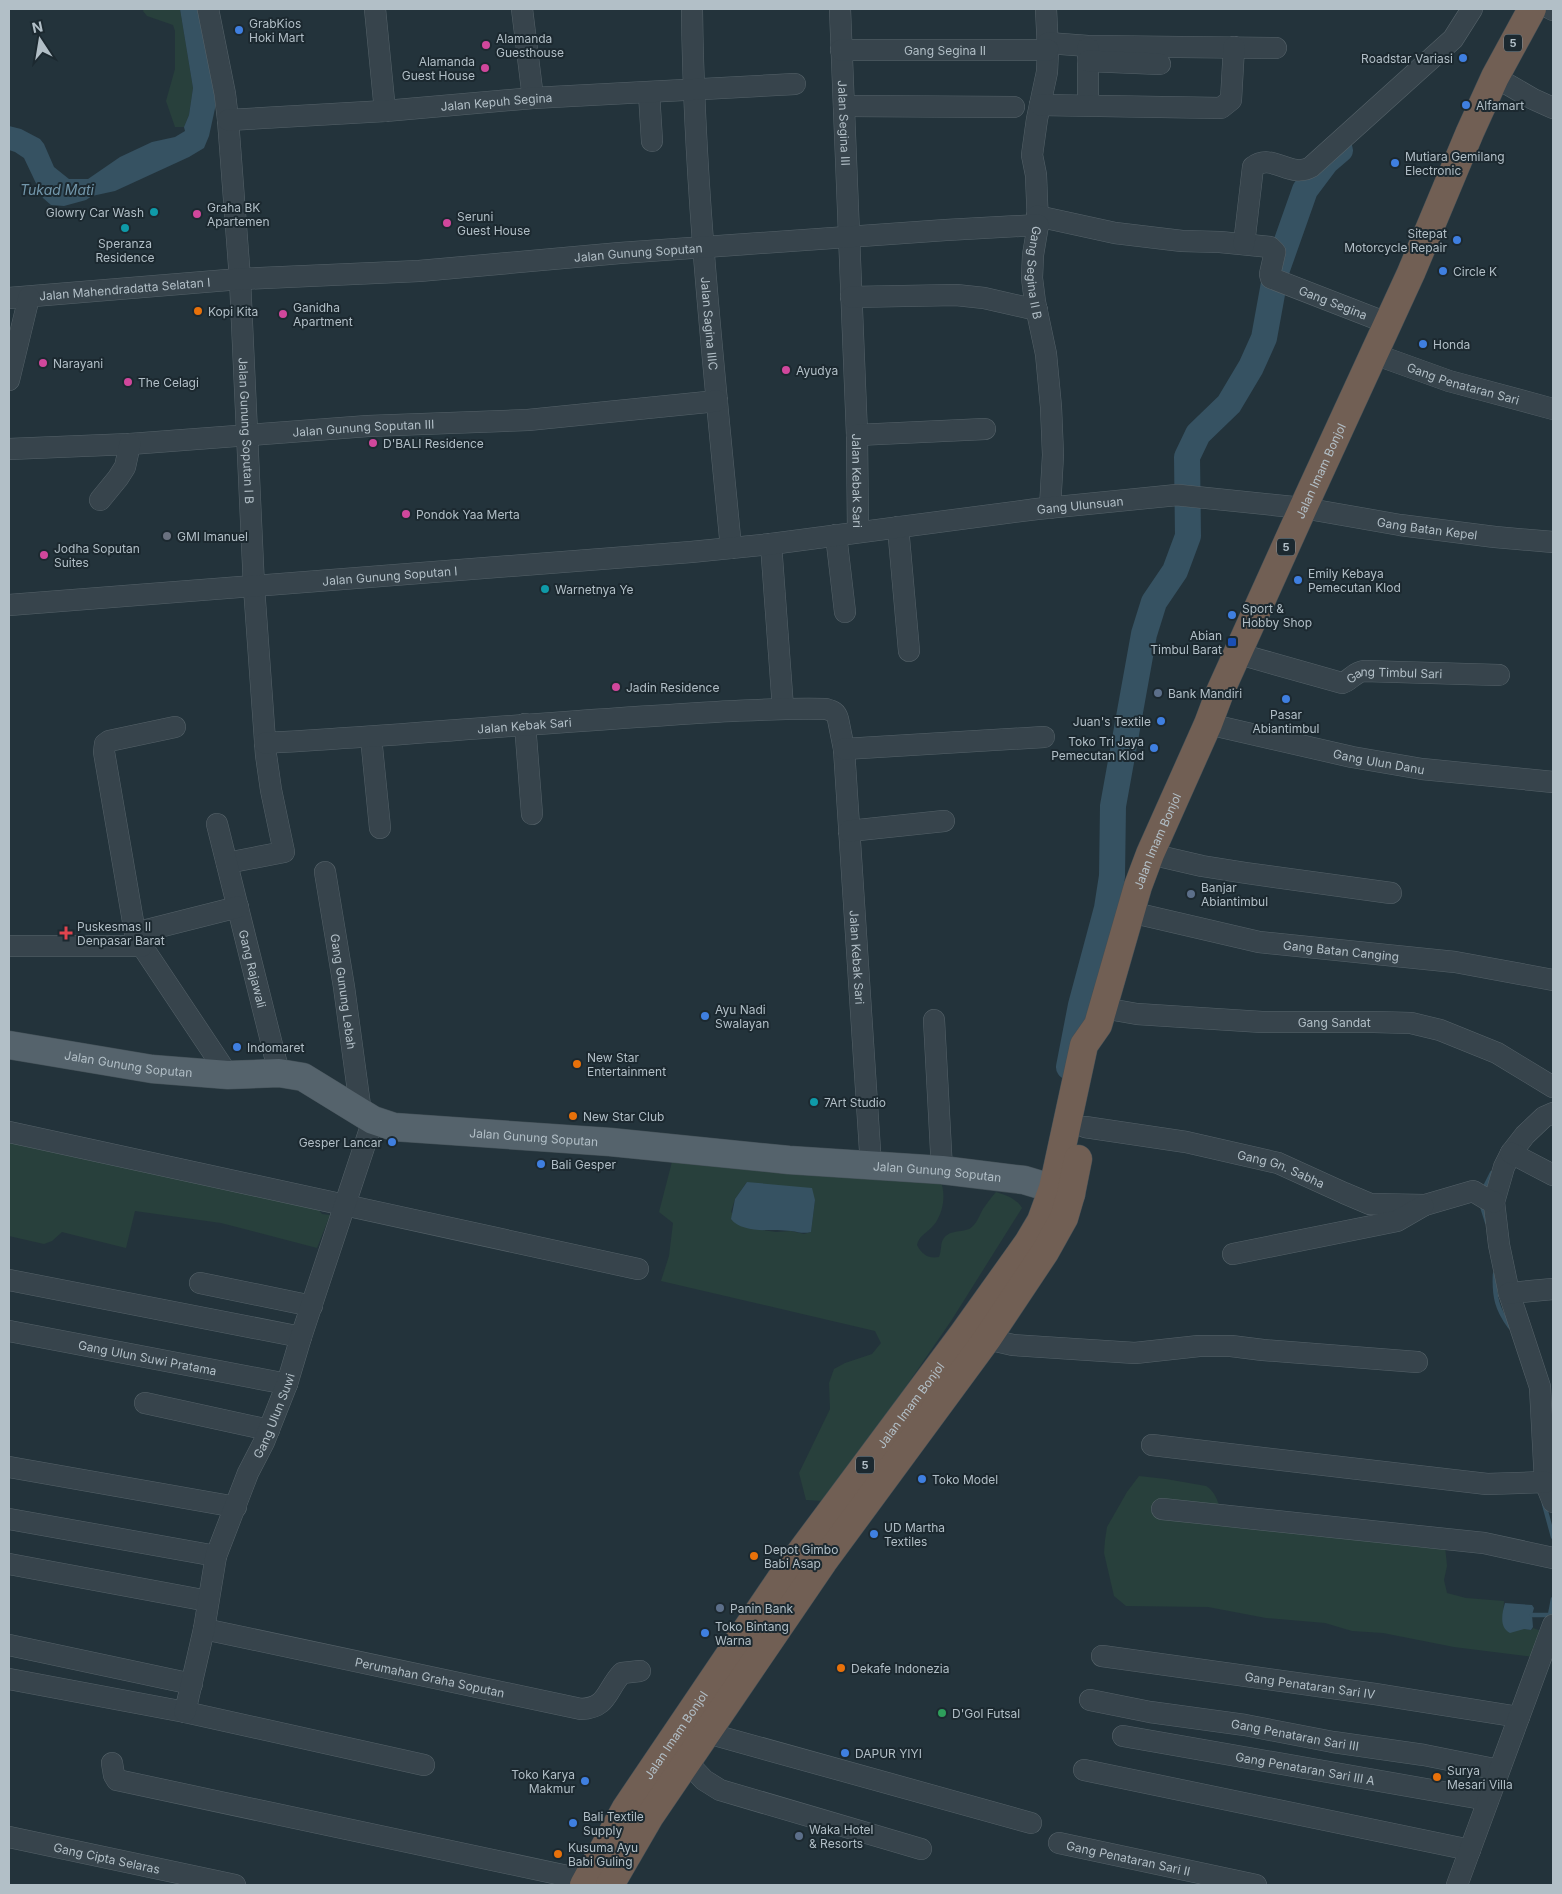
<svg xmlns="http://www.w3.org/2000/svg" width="1562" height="1894" font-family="Inter,sans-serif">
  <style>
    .green { fill: #28403c; fill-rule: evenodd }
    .water { fill: #365262 }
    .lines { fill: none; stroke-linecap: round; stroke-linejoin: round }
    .stream { stroke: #365262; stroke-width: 4.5 }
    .river { stroke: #365262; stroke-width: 26 }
    .minor-casing { stroke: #556269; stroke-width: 22 }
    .major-casing { stroke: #435057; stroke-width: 29 }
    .highway-casing { stroke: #424f56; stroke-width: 29 }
    .minor { stroke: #37444c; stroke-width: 21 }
    .major { stroke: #55636c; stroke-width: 28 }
    .highway { stroke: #715f54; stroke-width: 28 }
    .shop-dot { fill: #3f7fe0; stroke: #1c2930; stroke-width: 2 }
    .hotel-dot { fill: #d1479c; stroke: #1c2930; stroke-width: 2 }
    .culture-dot { fill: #0f9aa8; stroke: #1c2930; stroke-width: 2 }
    .food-dot { fill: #e8710a; stroke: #1c2930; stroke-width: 2 }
    .worship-dot { fill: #6b7280; stroke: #1c2930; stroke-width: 2 }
    .transit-dot { fill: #1a4fb4; stroke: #1c2930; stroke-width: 2 }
    .service-dot { fill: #5c6f8a; stroke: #1c2930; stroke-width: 2 }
    .health-dot { fill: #e0444e; stroke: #1c2930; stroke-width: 2 }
    .leisure-dot { fill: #2e9e5b; stroke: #1c2930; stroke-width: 2 }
    .labels { text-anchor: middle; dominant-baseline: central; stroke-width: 4; stroke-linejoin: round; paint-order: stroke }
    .shield { fill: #1c2930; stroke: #85929a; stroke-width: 1 }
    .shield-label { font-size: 11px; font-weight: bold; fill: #b2bfc7 }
    .poi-label { font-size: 12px; fill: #b2bfc7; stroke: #1c2930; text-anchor: start }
    .street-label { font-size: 12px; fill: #b2bfc7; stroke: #1c2930 }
    .water-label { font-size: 14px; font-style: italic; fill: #7296aa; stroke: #1c2930 }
  </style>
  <rect width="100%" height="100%" fill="#23333b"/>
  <path class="green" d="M144,9H180L193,88L189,115L184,127H175L166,101L175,69V31L173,25L147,16L143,11Z
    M9,1139L318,1209L322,1214L330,1215L317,1248L221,1223L135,1211L126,1248L62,1232L52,1241L44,1244L9,1236Z
    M673,1158L940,1180C947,1194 943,1217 931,1228C925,1234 919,1236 917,1245C922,1255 929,1259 939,1257C942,1250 940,1243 944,1238C952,1228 966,1234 973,1226C978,1221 980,1214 983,1209C987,1203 991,1198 996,1192C1006,1195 1017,1199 1022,1208L951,1321L883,1420L823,1501L806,1500L799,1473L830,1409L829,1383L834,1369L845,1363L872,1354L881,1343L875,1331L661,1281L669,1256L673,1223L659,1212ZM747,1182L815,1200L811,1232L804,1234L791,1231L776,1232L748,1228L731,1212L735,1199Z
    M1139,1476L1166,1479L1206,1486C1217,1492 1220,1509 1224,1520L1445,1546L1447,1566L1444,1580L1447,1593L1466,1598L1504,1601L1503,1616L1524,1629L1532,1630L1533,1628L1541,1631L1534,1657L1454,1647L1383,1633L1352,1631L1325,1623L1266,1618L1208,1607L1126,1606L1114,1596L1104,1553L1105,1540L1107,1527L1127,1492Z"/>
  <path class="water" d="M180,9H204L216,104L209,136L204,148L189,157L115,191L92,196L86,200L64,206L51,205L43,198L24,158L15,152L9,150V126L21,129L40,139L44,144L54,167L69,179H88L120,157L152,142L175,137L185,131L184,127L189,115L193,88Z
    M747,1182L812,1188L815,1200L811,1232C803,1234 799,1232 791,1231C774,1229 742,1234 731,1219L735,1199Z
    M1505,1603L1532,1605L1534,1608L1532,1615L1533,1627L1531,1630L1524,1629L1510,1633C1499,1628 1502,1613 1505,1603Z"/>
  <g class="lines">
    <path class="stream" d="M1483,1191L1492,1173
      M1482,1206L1487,1222
      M1495,1274C1494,1297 1497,1309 1510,1327
      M1544,1504L1553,1537
      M1532,1615H1550L1553,1599"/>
    <path class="river" d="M1069,1067L1081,1005L1107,908L1112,876L1113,806L1144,634L1154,602L1175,571L1188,536L1187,457L1198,434L1229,404L1251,367L1264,338L1276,272L1305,190L1326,162L1340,150"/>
    <g class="minor-casing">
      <g id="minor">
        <path id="s1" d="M208,9L225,94L228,120L240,279L254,587L266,755L271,790L284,852L227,863"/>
        <path d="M375,9L385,111"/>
        <path d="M522,9L533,98"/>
        <path id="s2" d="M692,9C694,189 714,369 731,548"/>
        <path id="s3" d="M840,9L857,435L858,532"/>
        <path id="s4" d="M1046,9L1048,50L1047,72L1037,119L1032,155L1036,175L1038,225L1033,255L1032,278L1035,302L1046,354L1051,407L1053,455L1050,508"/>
        <path d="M1551,9L1553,10"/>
        <path d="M1048,43L1088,46L1276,48"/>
        <path d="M1088,48V105"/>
        <path id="s5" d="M841,50H1048"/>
        <path d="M1088,61L1160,64"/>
        <path d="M1495,77L1533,99L1553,108"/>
        <path d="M649,93L652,141"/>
        <path d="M1040,105L1221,108L1231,100L1234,47"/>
        <path d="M844,106L1014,107"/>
        <path id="s6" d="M228,120L385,111L533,98L795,84"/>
        <path id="s7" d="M1037,216L1115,233L1182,241L1220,242L1270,247L1275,252L1270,274L1271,278L1387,323"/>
        <path d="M1244,244L1253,167C1272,152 1290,179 1311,167L1453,39L1472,9"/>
        <path d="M851,297L956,295L984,298L1037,310"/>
        <path id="s8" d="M9,298L240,279L419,271L620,253L946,230L1038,225"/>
        <path id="s9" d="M1374,354L1449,381L1553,409"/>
        <path d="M9,380L29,297"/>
        <path d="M857,435L985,429"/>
        <path id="s10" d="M9,449L130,444L368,426L528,420L717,401"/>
        <path d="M100,500L118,478L125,467L130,444"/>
        <path d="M898,527L909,651"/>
        <path d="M836,535L845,612"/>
        <path d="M771,544L783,708"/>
        <path id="s11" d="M9,605L691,552L771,544L1037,509L1177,495L1303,508L1400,525L1495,537L1553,542"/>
        <path id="s12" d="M1239,654L1342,683C1350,681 1354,672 1364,671L1499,675"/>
        <path d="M525,724L532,814"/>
        <path id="s13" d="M1208,724L1352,757L1422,769L1553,782"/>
        <path d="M175,727L109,741L105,744L104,752L135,933L142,946L228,1075"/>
        <path d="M371,737L380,828"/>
        <path id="s14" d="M265,743C395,736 524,724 653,716C711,712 769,708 826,709C833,711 836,712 838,719L844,749L871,1166"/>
        <path d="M844,749L1044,737"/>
        <path id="s15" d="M217,824L279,1073"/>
        <path d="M849,831L944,821"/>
        <path d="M1150,854L1202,866L1246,873L1391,893"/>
        <path id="s16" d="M325,872L344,987L361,1113"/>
        <path id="s17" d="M1130,912L1259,942L1455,962L1553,980"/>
        <path d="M135,933L238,907"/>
        <path d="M9,946H142"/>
        <path id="s18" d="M1103,1008L1137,1014L1262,1022H1374L1411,1023L1440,1030L1497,1053L1553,1087"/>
        <path d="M934,1020L942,1170"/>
        <path d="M1553,1113L1544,1117L1525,1135L1511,1153L1504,1167L1494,1202L1499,1245L1509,1293L1540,1387L1545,1482L1553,1502"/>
        <path id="s19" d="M1085,1127L1186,1142L1278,1163L1344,1193L1370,1204L1425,1205L1473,1191L1488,1200L1494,1202"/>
        <path d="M9,1132L638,1269"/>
        <path d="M1511,1153L1553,1175"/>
        <path d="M1233,1254L1397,1221L1423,1206"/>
        <path d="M9,1280L301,1337"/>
        <path d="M200,1283L312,1306"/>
        <path d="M1509,1293L1553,1289"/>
        <path id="s20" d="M9,1331L287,1384"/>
        <path d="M987,1339L1013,1345L1135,1353L1199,1346H1231L1263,1350L1417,1362"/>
        <path d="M145,1403L269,1430"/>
        <path d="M1152,1445L1487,1484L1545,1482"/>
        <path d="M9,1467L236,1507"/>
        <path d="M1162,1509L1484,1543L1553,1558"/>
        <path d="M9,1519L216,1556"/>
        <path d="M9,1564L208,1601"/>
        <path id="s21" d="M204,1629L581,1709C608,1708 606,1690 622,1673L640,1671"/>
        <path d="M9,1645L192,1684"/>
        <path id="s22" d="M1102,1656L1375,1694L1519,1717"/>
        <path d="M9,1679L185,1712L424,1765"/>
        <path id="s23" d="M1090,1700L1150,1712L1245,1725L1333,1742L1424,1755L1499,1770"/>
        <path id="s24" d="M185,1712L204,1629L216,1556L248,1473L264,1442L287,1384L301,1337L373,1120"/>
        <path d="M707,1733L1031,1823"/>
        <path id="s25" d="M1123,1736L1488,1800"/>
        <path d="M687,1762L704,1780L720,1790L921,1849"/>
        <path d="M112,1763L114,1775L117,1780L586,1880"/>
        <path d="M1084,1770L1470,1850"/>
        <path id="s26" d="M9,1837L235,1885"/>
        <path id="s27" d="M1059,1843L1256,1885"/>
        <path d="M1457,1885L1553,1625"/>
      </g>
    </g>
    <g class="major-casing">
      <g id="major">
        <path id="s28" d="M9,1045L152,1069L228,1075L279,1073L303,1077L373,1120L394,1127L610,1142L789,1160L942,1170L1024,1180L1071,1194"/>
      </g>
    </g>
    <g class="highway-casing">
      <g id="highway">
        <path id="s29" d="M584,1885L626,1808L780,1580L963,1334L1028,1243L1041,1221L1053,1188L1084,1045L1098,1025L1138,886L1150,854L1208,724L1220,692L1303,508L1411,273L1470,132L1495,77L1532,9"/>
        <path d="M610,1885L650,1816L823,1562L987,1339L1045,1252L1064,1218L1071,1194L1078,1159"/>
      </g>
    </g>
    <use href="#minor" class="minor"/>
    <use href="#major" class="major"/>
    <use href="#highway" class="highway"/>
  </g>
  <g class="shop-dot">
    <circle cx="239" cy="30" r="5"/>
    <circle cx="1463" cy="58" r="5"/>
    <circle cx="1466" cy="105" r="5"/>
    <circle cx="1395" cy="163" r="5"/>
    <circle cx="1457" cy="240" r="5"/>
    <circle cx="1443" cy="271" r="5"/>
    <circle cx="1423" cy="344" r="5"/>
    <circle cx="1298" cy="580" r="5"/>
    <circle cx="1232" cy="615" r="5"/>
    <circle cx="1286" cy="699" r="5"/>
    <circle cx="1161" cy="721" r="5"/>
    <circle cx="1154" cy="748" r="5"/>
    <circle cx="705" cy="1016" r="5"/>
    <circle cx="237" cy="1047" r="5"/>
    <circle cx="392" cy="1142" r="5"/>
    <circle cx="541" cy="1164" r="5"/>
    <circle cx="922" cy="1479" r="5"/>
    <circle cx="874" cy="1534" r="5"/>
    <circle cx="705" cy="1633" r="5"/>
    <circle cx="845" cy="1753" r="5"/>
    <circle cx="585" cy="1781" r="5"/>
    <circle cx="573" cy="1823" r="5"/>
  </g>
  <g class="hotel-dot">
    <circle cx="486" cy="45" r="5"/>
    <circle cx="485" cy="68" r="5"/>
    <circle cx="197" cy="214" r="5"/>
    <circle cx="447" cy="223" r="5"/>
    <circle cx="283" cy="314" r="5"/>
    <circle cx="43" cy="363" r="5"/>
    <circle cx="786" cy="370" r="5"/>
    <circle cx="128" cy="382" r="5"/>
    <circle cx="373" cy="443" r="5"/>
    <circle cx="406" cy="514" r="5"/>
    <circle cx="44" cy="555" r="5"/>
    <circle cx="616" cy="687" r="5"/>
  </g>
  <g class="culture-dot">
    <circle cx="154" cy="212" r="5"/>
    <circle cx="125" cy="228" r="5"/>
    <circle cx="545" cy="589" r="5"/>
    <circle cx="814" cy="1102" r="5"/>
  </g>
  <g class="food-dot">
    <circle cx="198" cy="311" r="5"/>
    <circle cx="577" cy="1064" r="5"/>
    <circle cx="573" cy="1116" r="5"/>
    <circle cx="754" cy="1556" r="5"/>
    <circle cx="841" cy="1668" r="5"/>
    <circle cx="1437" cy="1777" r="5"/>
    <circle cx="558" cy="1854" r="5"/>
  </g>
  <circle class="worship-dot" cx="167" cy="536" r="5"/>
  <rect class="transit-dot" x="1227" y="637" width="10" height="10" rx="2.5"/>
  <g class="service-dot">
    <circle cx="1158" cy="693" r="5"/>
    <circle cx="1191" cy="894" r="5"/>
    <circle cx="720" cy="1608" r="5"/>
    <circle cx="799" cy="1836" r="5"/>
  </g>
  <path class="health-dot" d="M63.5 925.5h5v5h5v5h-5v5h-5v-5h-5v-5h5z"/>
  <circle class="leisure-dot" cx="942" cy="1713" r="5"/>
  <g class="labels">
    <g class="shield">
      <rect x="1504" y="34.5" width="18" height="17" rx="4"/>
      <rect x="1277" y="538.5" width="18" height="17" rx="4"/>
      <rect x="856" y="1456.5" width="18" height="17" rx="4"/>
    </g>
    <g class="shield-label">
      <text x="1513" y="43">5</text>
      <text x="1286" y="547">5</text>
      <text x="865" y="1465">5</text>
    </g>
    <g class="poi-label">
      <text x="249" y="23">GrabKios<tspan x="249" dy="14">Hoki Mart</tspan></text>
      <text x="496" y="38">Alamanda<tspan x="496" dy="14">Guesthouse</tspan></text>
      <text x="1453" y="58" text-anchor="end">Roadstar Variasi</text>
      <text x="475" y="61" text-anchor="end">Alamanda<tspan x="475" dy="14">Guest House</tspan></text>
      <text x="1476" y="105">Alfamart</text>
      <text x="1405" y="156">Mutiara Gemilang<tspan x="1405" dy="14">Electronic</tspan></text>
      <text x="207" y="207">Graha BK<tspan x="207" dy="14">Apartemen</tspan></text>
      <text x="144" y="212" text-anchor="end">Glowry Car Wash</text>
      <text x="457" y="216">Seruni<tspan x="457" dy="14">Guest House</tspan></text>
      <text x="1447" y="233" text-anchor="end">Sitepat<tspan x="1447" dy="14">Motorcycle Repair</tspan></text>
      <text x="125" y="243" text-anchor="middle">Speranza<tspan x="125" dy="14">Residence</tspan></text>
      <text x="1453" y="271">Circle K</text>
      <text x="293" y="307">Ganidha<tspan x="293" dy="14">Apartment</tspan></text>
      <text x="208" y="311">Kopi Kita</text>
      <text x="1433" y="344">Honda</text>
      <text x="53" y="363">Narayani</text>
      <text x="796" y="370">Ayudya</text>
      <text x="138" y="382">The Celagi</text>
      <text x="383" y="443">D'BALI Residence</text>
      <text x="416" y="514">Pondok Yaa Merta</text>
      <text x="177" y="536">GMI Imanuel</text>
      <text x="54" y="548">Jodha Soputan<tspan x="54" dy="14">Suites</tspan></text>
      <text x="1308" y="573">Emily Kebaya<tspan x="1308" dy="14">Pemecutan Klod</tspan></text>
      <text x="555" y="589">Warnetnya Ye</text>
      <text x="1242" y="608">Sport &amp;<tspan x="1242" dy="14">Hobby Shop</tspan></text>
      <text x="1222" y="635" text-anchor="end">Abian<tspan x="1222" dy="14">Timbul Barat</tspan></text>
      <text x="626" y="687">Jadin Residence</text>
      <text x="1168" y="693">Bank Mandiri</text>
      <text x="1286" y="714" text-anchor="middle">Pasar<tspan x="1286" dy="14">Abiantimbul</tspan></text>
      <text x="1151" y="721" text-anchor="end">Juan's Textile</text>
      <text x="1144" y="741" text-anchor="end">Toko Tri Jaya<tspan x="1144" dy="14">Pemecutan Klod</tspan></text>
      <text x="1201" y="887">Banjar<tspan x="1201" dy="14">Abiantimbul</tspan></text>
      <text x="77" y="926">Puskesmas II<tspan x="77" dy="14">Denpasar Barat</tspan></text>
      <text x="715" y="1009">Ayu Nadi<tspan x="715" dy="14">Swalayan</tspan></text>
      <text x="247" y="1047">Indomaret</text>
      <text x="587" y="1057">New Star<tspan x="587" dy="14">Entertainment</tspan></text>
      <text x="824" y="1102">7Art Studio</text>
      <text x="583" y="1116">New Star Club</text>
      <text x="382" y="1142" text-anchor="end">Gesper Lancar</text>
      <text x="551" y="1164">Bali Gesper</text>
      <text x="932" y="1479">Toko Model</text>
      <text x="884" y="1527">UD Martha<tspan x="884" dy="14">Textiles</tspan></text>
      <text x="764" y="1549">Depot Gimbo<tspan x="764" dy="14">Babi Asap</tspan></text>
      <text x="730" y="1608">Panin Bank</text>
      <text x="715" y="1626">Toko Bintang<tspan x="715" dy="14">Warna</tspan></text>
      <text x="851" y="1668">Dekafe Indonezia</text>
      <text x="952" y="1713">D'Gol Futsal</text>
      <text x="855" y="1753">DAPUR YIYI</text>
      <text x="1447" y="1770">Surya<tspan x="1447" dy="14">Mesari Villa</tspan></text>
      <text x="575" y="1774" text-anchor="end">Toko Karya<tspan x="575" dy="14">Makmur</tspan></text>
      <text x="583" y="1816">Bali Textile<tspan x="583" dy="14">Supply</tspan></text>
      <text x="809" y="1829">Waka Hotel<tspan x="809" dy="14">&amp; Resorts</tspan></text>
      <text x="568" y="1847">Kusuma Ayu<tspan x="568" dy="14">Babi Guling</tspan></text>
    </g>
    <g class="street-label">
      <text stroke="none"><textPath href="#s5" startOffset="104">Gang Segina II</textPath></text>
      <text stroke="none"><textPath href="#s6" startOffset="269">Jalan Kepuh Segina</textPath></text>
      <text stroke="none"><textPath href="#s3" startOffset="114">Jalan Segina III</textPath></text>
      <text stroke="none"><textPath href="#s8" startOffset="631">Jalan Gunung Soputan</textPath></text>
      <text stroke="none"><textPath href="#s4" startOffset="266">Gang Segina II B</textPath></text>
      <text stroke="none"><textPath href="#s8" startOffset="116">Jalan Mahendradatta Selatan I</textPath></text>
      <text stroke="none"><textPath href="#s7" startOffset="336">Gang Segina</textPath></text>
      <text stroke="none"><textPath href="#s2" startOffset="315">Jalan Sagina IIIC</textPath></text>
      <text stroke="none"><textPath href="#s9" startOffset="94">Gang Penataran Sari</textPath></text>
      <text stroke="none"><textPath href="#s10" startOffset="355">Jalan Gunung Soputan III</textPath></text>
      <text stroke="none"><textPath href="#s1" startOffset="424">Jalan Gunung Soputan I B</textPath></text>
      <text stroke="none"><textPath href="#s29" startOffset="1611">Jalan Imam Bonjol</textPath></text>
      <text stroke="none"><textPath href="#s3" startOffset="472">Jalan Kebak Sari</textPath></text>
      <text stroke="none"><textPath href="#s11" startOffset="1076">Gang Ulunsuan</textPath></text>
      <text stroke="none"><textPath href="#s11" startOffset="1426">Gang Batan Kepel</textPath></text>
      <text stroke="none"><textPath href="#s11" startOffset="382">Jalan Gunung Soputan I</textPath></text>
      <text stroke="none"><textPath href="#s12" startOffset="162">Gang Timbul Sari</textPath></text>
      <text stroke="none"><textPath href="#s14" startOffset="260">Jalan Kebak Sari</textPath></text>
      <text stroke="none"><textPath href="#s13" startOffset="175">Gang Ulun Danu</textPath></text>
      <text stroke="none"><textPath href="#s29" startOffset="1206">Jalan Imam Bonjol</textPath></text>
      <text stroke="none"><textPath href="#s17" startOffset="215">Gang Batan Canging</textPath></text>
      <text stroke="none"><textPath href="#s14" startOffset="818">Jalan Kebak Sari</textPath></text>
      <text stroke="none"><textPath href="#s15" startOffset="149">Gang Rajawali</textPath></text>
      <text stroke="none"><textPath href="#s16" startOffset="121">Gang Gunung Lebah</textPath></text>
      <text stroke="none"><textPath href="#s18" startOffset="232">Gang Sandat</textPath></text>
      <text stroke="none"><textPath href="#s28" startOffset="121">Jalan Gunung Soputan</textPath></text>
      <text stroke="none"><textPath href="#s28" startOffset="541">Jalan Gunung Soputan</textPath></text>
      <text stroke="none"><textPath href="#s19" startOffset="201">Gang Gn. Sabha</textPath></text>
      <text stroke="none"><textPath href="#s28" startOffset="946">Jalan Gunung Soputan</textPath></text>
      <text stroke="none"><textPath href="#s20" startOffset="141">Gang Ulun Suwi Pratama</textPath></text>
      <text stroke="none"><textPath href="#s29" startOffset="581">Jalan Imam Bonjol</textPath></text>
      <text stroke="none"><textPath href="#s24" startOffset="311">Gang Ulun Suwi</textPath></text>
      <text stroke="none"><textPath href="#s21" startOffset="231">Perumahan Graha Soputan</textPath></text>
      <text stroke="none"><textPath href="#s22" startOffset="210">Gang Penataran Sari IV</textPath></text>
      <text stroke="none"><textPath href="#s29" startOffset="176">Jalan Imam Bonjol</textPath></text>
      <text stroke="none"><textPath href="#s23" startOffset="208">Gang Penataran Sari III</textPath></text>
      <text stroke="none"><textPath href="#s25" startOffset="185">Gang Penataran Sari III A</textPath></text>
      <text stroke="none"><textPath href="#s26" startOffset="100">Gang Cipta Selaras</textPath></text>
      <text stroke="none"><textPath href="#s27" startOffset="71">Gang Penataran Sari II</textPath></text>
    </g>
    <g class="water-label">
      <text x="57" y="189">Tukad Mati</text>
    </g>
  </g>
  <rect width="1562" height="1894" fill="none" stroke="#b2bfc7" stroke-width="20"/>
  <g transform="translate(40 40) rotate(348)" stroke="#1c2930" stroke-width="4" paint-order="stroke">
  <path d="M0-4L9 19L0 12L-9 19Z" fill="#b2bfc7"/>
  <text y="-8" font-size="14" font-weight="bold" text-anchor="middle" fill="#b2bfc7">N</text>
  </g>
</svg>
